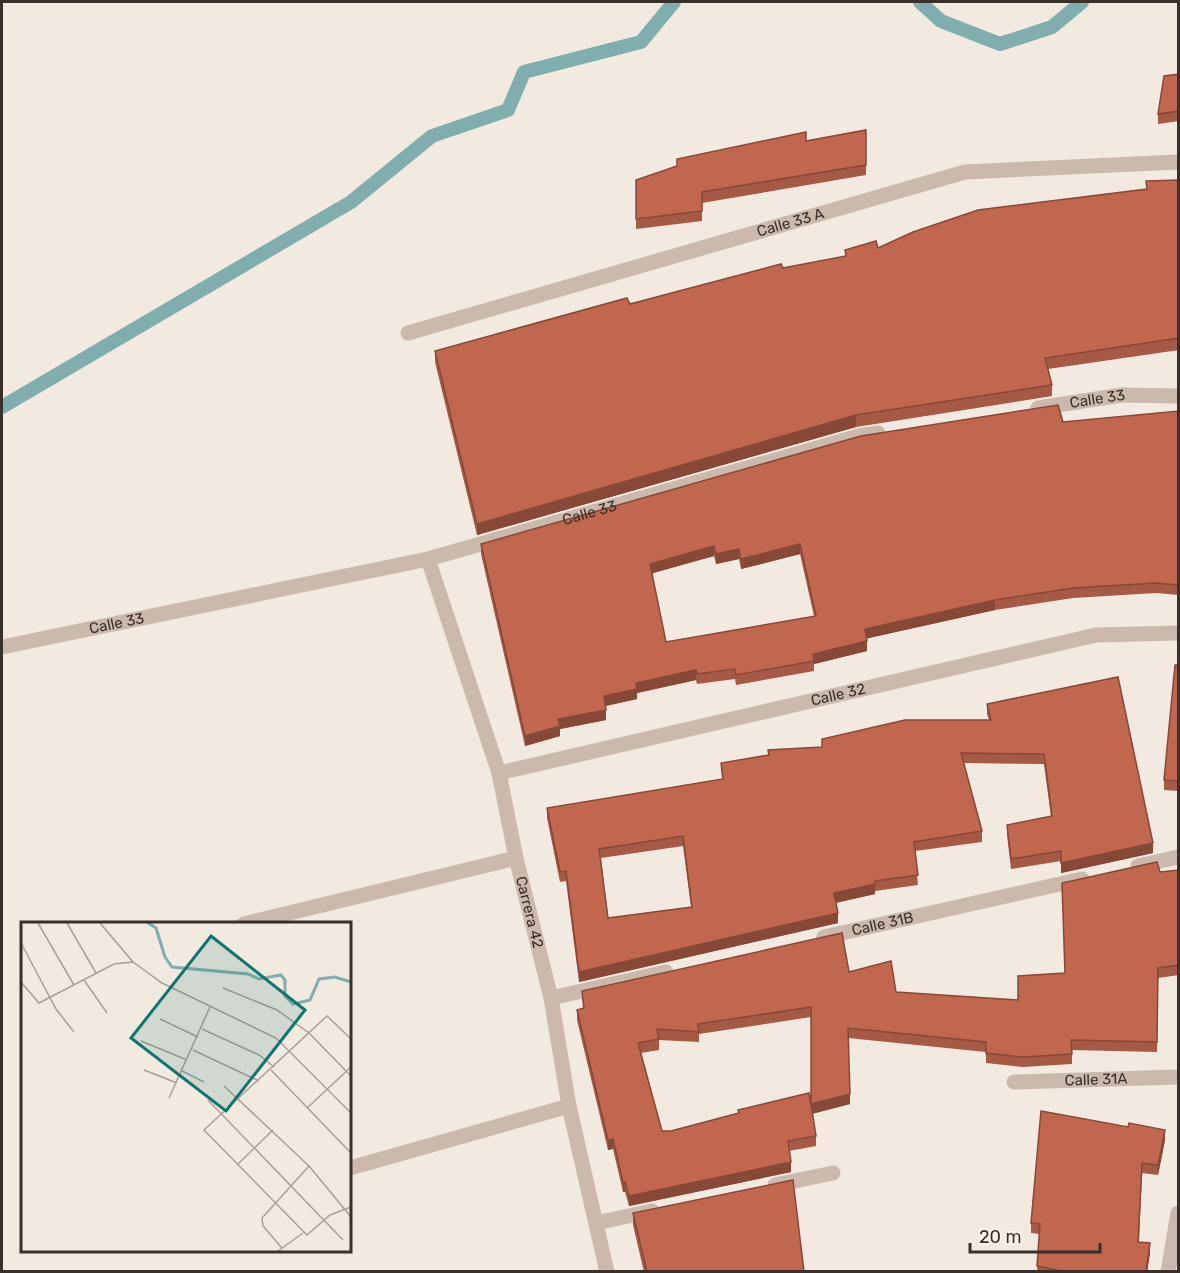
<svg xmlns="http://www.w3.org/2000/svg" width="1180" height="1273" font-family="Rubik,sans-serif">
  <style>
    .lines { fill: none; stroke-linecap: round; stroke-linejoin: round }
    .stream { stroke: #80aeae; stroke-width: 14 }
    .minor { stroke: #cab9ac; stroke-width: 15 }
    .wall { fill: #a65945; fill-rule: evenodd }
    .shaded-wall { fill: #874838 }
    .building { fill: #c16750; stroke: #874838; stroke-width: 1.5; fill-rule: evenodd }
    .labels { text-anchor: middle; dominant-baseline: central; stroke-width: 4.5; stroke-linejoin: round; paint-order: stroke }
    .street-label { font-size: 15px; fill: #392f2b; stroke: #faf3ed }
    .inset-river { fill: none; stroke: #80aeae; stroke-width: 3 }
    .inset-road { fill: none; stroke: #a89f98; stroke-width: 1.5 }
    .view { fill: #0f766e; fill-opacity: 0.15; stroke: #0f766e; stroke-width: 3 }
    .inset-edge { fill: none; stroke: #392f2b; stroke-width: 3 }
  </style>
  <rect width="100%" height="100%" fill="#f2e9e1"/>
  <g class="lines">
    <path class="stream" d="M920,2L941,21L1000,44L1052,27L1082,2
      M2,407L351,202L432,136L508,110L524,72L641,42L674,2"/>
    <g class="minor">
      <path id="s1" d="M408,333L965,172L1178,162"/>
      <path id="s2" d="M1038,408L1122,395L1178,396"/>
      <path id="s3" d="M428,559L499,773L516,858L551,998L569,1106L607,1272"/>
      <path id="s4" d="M2,647L428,559L859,436L878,433"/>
      <path id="s5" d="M499,773L1096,635L1178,633"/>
      <path d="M1138,866L1178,857"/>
      <path d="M244,924L516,858"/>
      <path id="s6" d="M824,937L1082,879"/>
      <path d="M551,998L666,972"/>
      <path id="s7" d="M1014,1082L1178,1077"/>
      <path d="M350,1168L569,1106"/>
      <path d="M775,1185L833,1173"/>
      <path d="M596,1223L652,1211"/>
      <path d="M1168,1272L1178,1213"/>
    </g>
  </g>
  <path class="wall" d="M1179,74V121L1158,124V114Z
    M866,130V175L702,203V221L636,229V180L806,141Z
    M1179,180V350L1048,369L1052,385V396L856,427L477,535L435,362V351L783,268L845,256V250L878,248L1146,189Z
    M1179,411V595L1156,593L1073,598L995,610L867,638V651L814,664V671L736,685L735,679L697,684L696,680L637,693V699L606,706V720L560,729V736L525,746L481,554V544L1063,422ZM800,554L814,616L666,642L652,573L714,556L716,564L739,559L741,569Z
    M1179,665V791L1164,790V780Z
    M1118,677L1153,853L1061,873V861L1011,869L1007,835V825L1051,817L1044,764L964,763L982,831V842L915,851L918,885L875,891V894L836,903L838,923L579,982L566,881L560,882L547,818V808L722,779L721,763L768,755V750L822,747V739L989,720L987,714V704ZM683,846L691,907L608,918L601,858Z
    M1179,870V975L1158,978L1157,1052L1072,1050V1064L1023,1067L986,1063V1052L848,1038L850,1104L812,1114L816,1136V1146L789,1151L791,1172L629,1206L625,1192H623L613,1149L608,1150L577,1020V1010L583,1008L582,991L849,972L896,992L1018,1000L1065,973L1160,872ZM811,1017V1104L671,1131H662L641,1053L659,1050V1040L699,1042V1034Z
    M1165,1140L1158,1175L1142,1173L1139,1242L1150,1253L1147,1272H1037L1039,1234L1031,1233V1223Z
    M633,1213L804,1272H644L633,1225Z"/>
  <path class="shaded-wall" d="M856,415V427L477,535V524Z
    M800,544V554L741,569V559Z
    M714,546V556L650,574V564Z
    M739,549V559L716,564V554Z
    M995,600V610L865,639V629Z
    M867,641V651L814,664L813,654Z
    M696,670V680L637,693V699L604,706V696L636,683Z
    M606,710V720L560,729V736L525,746V736L558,719Z
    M1153,843V853L1061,873V863Z
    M875,884V894L834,903V893Z
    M838,913V923L579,982V972Z
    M850,1094V1104L811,1114V1104Z
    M1165,1130V1140L1158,1175V1165Z
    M613,1139V1149L608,1150V1140Z
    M791,1162V1172L629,1206V1196Z
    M623,1182H625V1192H623Z
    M1150,1243V1253L1147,1272H1146Z"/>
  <path class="building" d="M1179,74V111L1158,114L1164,76Z
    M866,130V165L702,192V211L636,219V180L677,166V159L806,132V141Z
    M1179,180V338L1045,358L1052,385L856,415L477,524L435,351L627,298L630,304L781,264L783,268L846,256L845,250L876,241L878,248L913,232L978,210L1147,189L1146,181Z
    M1058,405L1063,422L1179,411V585L1156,583L1073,588L995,600L865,629L867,641L813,654L814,661L736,675L735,669L697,674L696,670L636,683L637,689L604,696L606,710L558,719L560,726L525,736L481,544L861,436ZM800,544L816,616L666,642L650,564L714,546L716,554L739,549L741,559Z
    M1175,665H1179V781L1164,780Z
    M1118,677L1153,843L1061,863V851L1011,859L1007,825L1052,816L1044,754L961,753L982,831L914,842L918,875L875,881V884L834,893L838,913L579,972L566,871L560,872L547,808L723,779L721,763L769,755L768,750L822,747V739L905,720H991L987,704ZM683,836L692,907L608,918L599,849Z
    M1157,862L1160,872L1179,870V965L1158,968L1157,1042L1071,1040L1072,1054L1023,1057L986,1053V1042L848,1028L850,1094L811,1104L816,1136L788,1141L791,1162L629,1196L625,1182H623L613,1139L608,1140L577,1010L584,1008L582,991L842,933L849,972L891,961L896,992L1018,1000V976L1065,973L1062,883ZM811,1007V1104L809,1093L738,1110L739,1113L671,1131H662L638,1043L659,1039L657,1029L699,1032L698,1024Z
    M1041,1111L1128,1127L1129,1123L1165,1130L1158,1165L1142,1163L1138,1242L1150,1243L1146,1272H1066L1037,1266L1040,1224L1031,1223Z
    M793,1180L804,1272H647L633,1213Z"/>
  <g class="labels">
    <g class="street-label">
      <text stroke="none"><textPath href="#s1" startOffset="398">Calle 33 A</textPath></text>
      <text stroke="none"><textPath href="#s2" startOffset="60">Calle 33</textPath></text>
      <text stroke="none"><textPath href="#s4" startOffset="603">Calle 33</textPath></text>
      <text stroke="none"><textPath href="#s4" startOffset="117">Calle 33</textPath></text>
      <text stroke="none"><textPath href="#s5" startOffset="348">Calle 32</textPath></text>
      <text stroke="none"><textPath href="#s3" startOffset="368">Carrera 42</textPath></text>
      <text stroke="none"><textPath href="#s6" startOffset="60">Calle 31B</textPath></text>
      <text stroke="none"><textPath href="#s7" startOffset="82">Calle 31A</textPath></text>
    </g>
  </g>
  <g transform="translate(21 922)">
    <rect width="330" height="330" fill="#f2e9e1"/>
    <path class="inset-river" d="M127,1L135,6L144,35L151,45L227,52L238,57L260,53L264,58V74L272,82L289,78L298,57L314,55L330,60"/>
    <path class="inset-road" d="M17,1L53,63M46,1L75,51M79,1L112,40L141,61L255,116L330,191M0,21L35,87L53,110M63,58L86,91M0,60L18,81L93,42L112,40M202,66L256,88L288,111L330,154M139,97L177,115M181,107L238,133L253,145M330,117L306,94L183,208L286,313L309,293L330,285M120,119L166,138M172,128L238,159M123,148L156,161M250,148L330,231M161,149L183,160M203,164L288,244L330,295M148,176L189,85M187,178L322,318M286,186L330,145M216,243L252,208M261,326L242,304L241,296L288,244M257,329L282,311"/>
    <path class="view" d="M190,14L284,88L205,189L110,116Z"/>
    <rect width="330" height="330" class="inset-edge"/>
  </g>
  <rect width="1180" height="1273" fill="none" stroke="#392f2b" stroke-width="6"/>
  <path d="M970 1243v9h130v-9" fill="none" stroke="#392f2b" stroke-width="3"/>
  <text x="979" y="1243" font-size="18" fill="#392f2b" stroke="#faf3ed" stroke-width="4.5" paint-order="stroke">20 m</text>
</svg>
